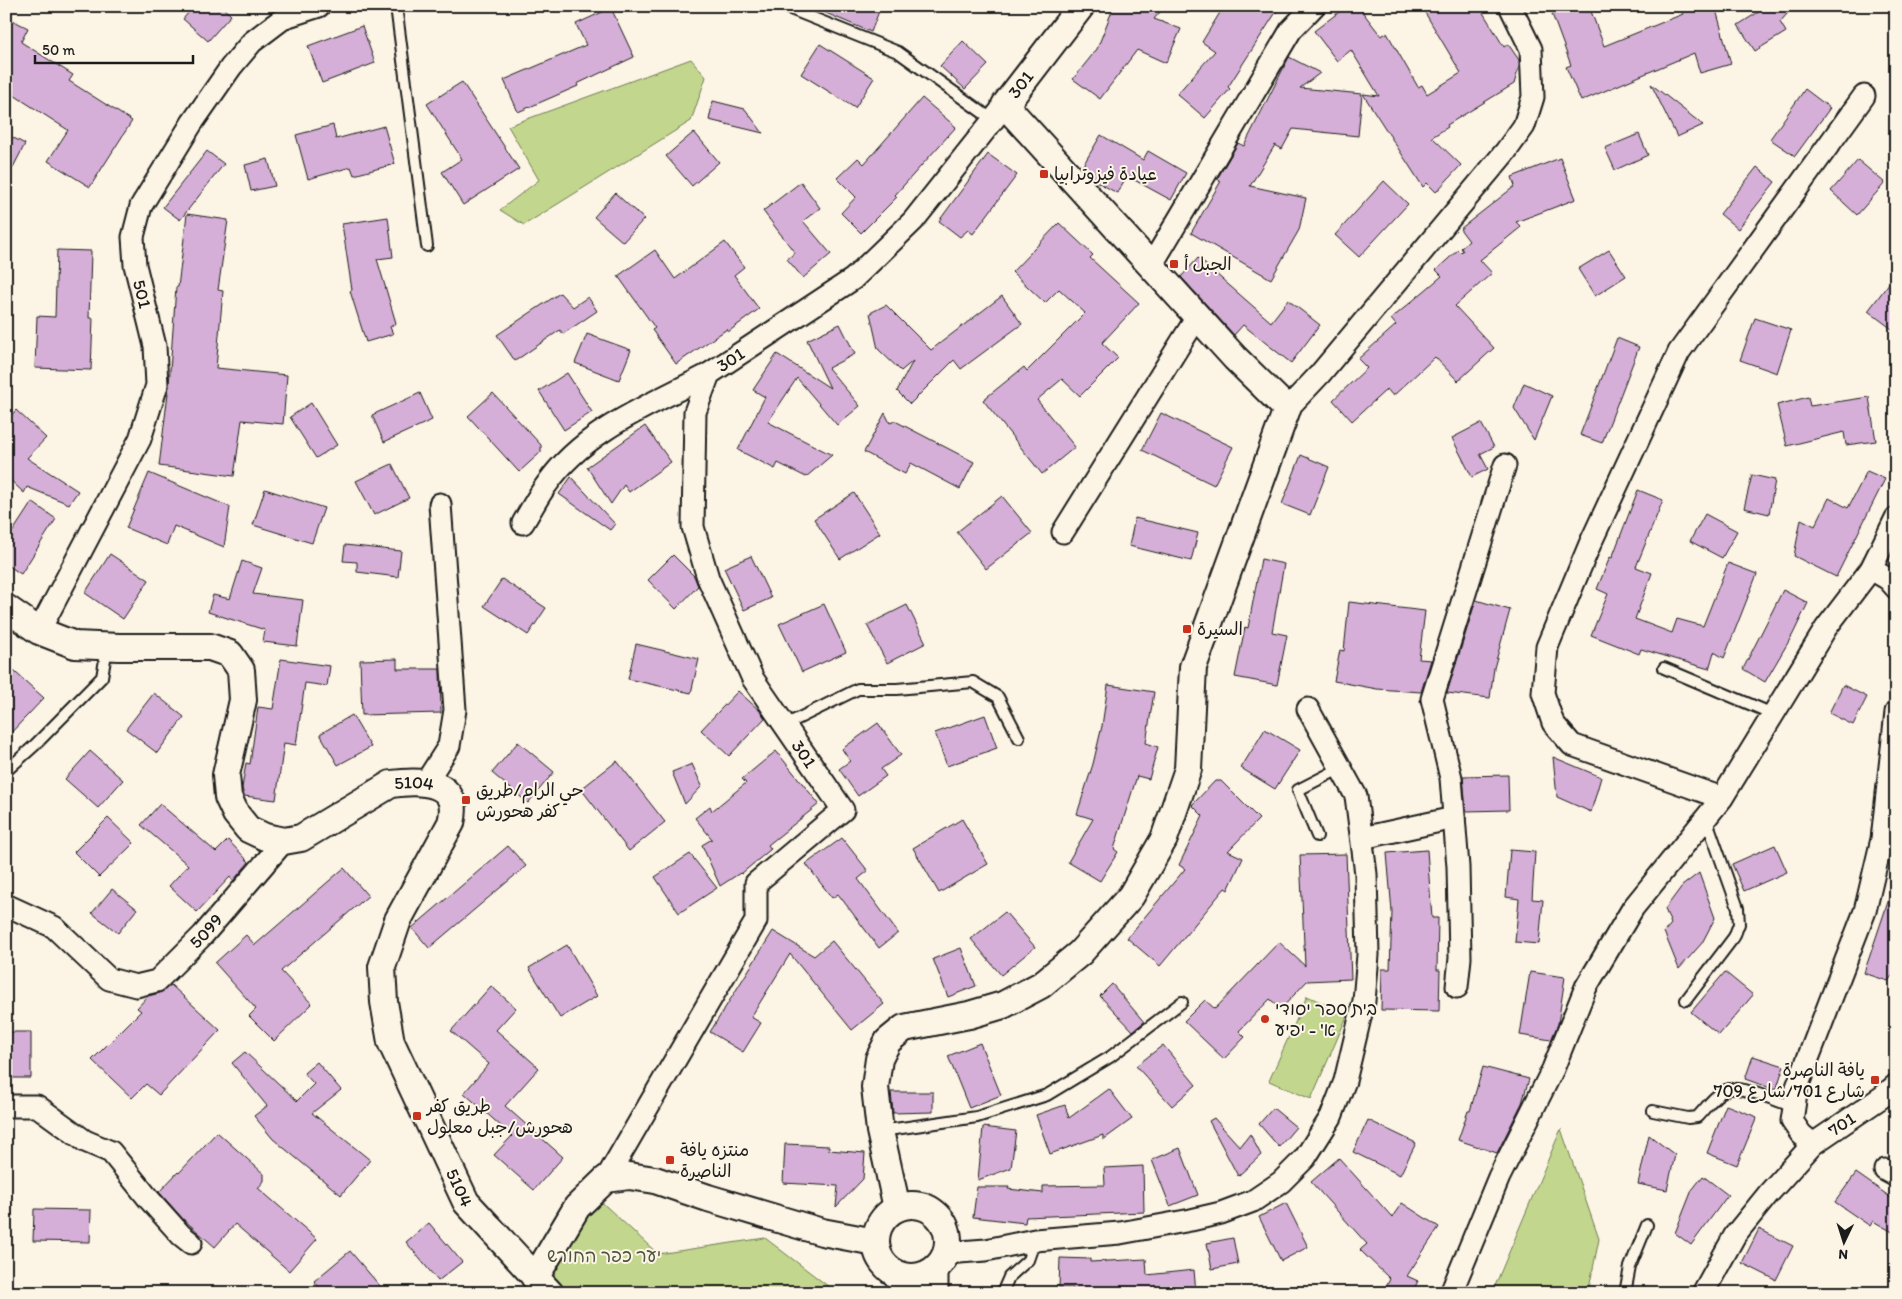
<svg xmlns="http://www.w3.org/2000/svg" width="1902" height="1299" font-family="Itim,'Playpen Sans Arabic','Playpen Sans Hebrew',sans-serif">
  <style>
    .green { fill: #c2d78d; stroke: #6f7a54 }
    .building { fill: #d5afd7; stroke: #1c1c1c }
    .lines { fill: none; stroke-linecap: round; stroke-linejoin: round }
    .service-casing { stroke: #1c1c1c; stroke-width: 14 }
    .minor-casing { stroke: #1c1c1c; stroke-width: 25 }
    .tertiary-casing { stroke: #1c1c1c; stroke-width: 30 }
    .service { stroke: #fcf5e5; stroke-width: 10 }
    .minor { stroke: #fcf5e5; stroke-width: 21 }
    .tertiary { stroke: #fcf5e5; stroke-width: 26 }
    .poi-dot { fill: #c8321e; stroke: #fcf5e5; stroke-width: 2 }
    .labels { text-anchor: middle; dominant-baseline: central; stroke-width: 4; stroke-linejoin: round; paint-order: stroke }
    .street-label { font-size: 18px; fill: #1c1c1c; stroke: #fcf5e5 }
    .poi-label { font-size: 18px; fill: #1c1c1c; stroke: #fcf5e5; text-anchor: start }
    .park-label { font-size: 18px; fill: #4e543e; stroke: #fcf5e5 }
  </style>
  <rect width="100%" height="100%" fill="#fcf5e5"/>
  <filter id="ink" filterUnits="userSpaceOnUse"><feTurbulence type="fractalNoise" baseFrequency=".02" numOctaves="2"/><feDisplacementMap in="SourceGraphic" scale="10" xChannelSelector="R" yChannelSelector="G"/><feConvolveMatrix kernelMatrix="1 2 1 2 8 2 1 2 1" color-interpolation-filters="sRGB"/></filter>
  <g filter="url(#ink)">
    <path class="green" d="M691,59L706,77L691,121L524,225L500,210L539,180L508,126Z
      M1307,996L1348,1014L1311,1099L1269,1081Z
      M1561,1129L1599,1239L1588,1293H1492Z
      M596,1197L658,1254L765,1238L837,1293H569L550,1272Z"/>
    <path class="building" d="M194,6H221L231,15L208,41L183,19Z
      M809,6H881L871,32Z
      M1114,6H1165L1154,19L1181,29L1166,63L1137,50L1100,99L1073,79L1097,49Z
      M1224,6H1280L1228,87L1230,89L1205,118L1177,94L1215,51L1202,42Z
      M1347,6H1358L1381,36L1387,33L1418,87L1422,85L1427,94L1461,73L1421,6H1479L1504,47L1508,44L1519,60V67L1514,84L1447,125L1448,127L1432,137L1461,165L1436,192L1427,183L1423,187L1363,94L1379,96L1351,50L1337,61L1314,31Z
      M1573,6H1589L1604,46L1683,14L1681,10L1696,6H1715L1731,64L1700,73L1694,53L1581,101L1566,67L1571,65L1552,14Z
      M1768,6H1794L1780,22L1786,32L1755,51L1738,25Z
      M611,8L634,57L577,84L578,86L518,112L504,80L586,45L576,24Z
      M6,17L28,28L21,42L73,75L69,81L132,121L90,187L48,161L68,130L6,90Z
      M362,26L375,63L322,83L308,46Z
      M963,41L988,65L965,89L940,66Z
      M820,44L874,78L855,108L801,74Z
      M1289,57L1320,73L1300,88L1362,94L1358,136L1293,129L1282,149L1275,145L1250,186L1306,198L1299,230L1271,279L1191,233L1221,181L1217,179L1238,143L1244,146Z
      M462,82L519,169L463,205L442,172L462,159L427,104Z
      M1651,84L1703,125L1677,137Z
      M1805,89L1830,108L1795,156L1770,139Z
      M922,98L956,127L895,195L897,197L861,233L841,213L856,197L837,178L858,158L864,164Z
      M713,101L745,109L763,133L709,120Z
      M333,125L336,139L384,126L395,164L354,175L351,167L308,179L296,135Z
      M694,132L719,162L692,186L666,156Z
      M6,134L25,144L6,181Z
      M1639,134L1648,155L1615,170L1605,148Z
      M1101,135L1143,160L1148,151L1186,173L1171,200L1127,176L1117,193L1092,179L1082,167Z
      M207,151L224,164L180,220L163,207Z
      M988,154L1017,175L973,234L968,230L960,237L939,221Z
      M1560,158L1576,199L1516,222L1521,227L1480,260L1492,273L1455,306L1494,348L1458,381L1435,357L1393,396L1387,389L1352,421L1333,400L1367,368L1358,359L1396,325L1391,319L1442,276L1436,270L1458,250L1460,252L1463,251L1461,248L1469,241L1460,229L1515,186L1512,177Z
      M268,159L275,186L251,191L245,165Z
      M1858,160L1885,183L1857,215L1831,191Z
      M1757,167L1775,182L1738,229L1720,214Z
      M1384,181L1408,204L1359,257L1335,235Z
      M801,182L820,208L803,221L831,254L803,278L787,259L795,253L763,211Z
      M615,193L644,219L623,242L594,217Z
      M187,214L228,220L218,290L223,291L216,368L287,375L283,424L242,420L234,476L159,466L169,385L176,287H178Z
      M388,217L393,257L377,259L396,323L390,327L393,334L366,342L350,291L352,290L342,224Z
      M1059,223L1093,255L1090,258L1139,303L1102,343L1118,358L1080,396L1062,379L1037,400L1075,447L1042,474L983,400L1024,367L1027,371L1085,313L1059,289L1045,303L1012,272Z
      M725,242L744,267L734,275L759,309L728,332L727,329L676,364L652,330L655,328L618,276L655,250L675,279Z
      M57,250L91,251L89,318H93L91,370L35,368L37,316L55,317Z
      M1609,250L1626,276L1595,296L1578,269Z
      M1198,258L1271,322L1288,300L1320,325L1291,363L1243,325L1234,335L1181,277Z
      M1896,274V332L1868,311Z
      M560,293L573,307L588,297L597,311L563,334L560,330L515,361L497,335Z
      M1002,296L1022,324L961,369L954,360L910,404L897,391L913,361L901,371L878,349L870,313L886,305L931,350Z
      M1755,318L1791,330L1777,373L1740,360Z
      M840,324L855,354L828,368L860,406L837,425L797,378L768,422L832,455L806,477L778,463L775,469L738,450L765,397L753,390L777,354L830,388L807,340Z
      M587,334L631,350L619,380L575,363Z
      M1617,338L1639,347L1602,443L1580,435Z
      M567,373L592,412L564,430L539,391Z
      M1524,383L1552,396L1534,440L1514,408Z
      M420,393L432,420L384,442L372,415Z
      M493,393L541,445V452L519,472L468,416Z
      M1808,397L1810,406L1869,397L1876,441L1846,445L1844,432L1787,446L1777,405Z
      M311,403L337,445L316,458L290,417Z
      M16,410L46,438L27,458L78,491L69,504L27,487L24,493L6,476V421Z
      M885,413L890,423L895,421L974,462L960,489L911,463L905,474L864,452Z
      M1161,413L1233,447L1214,485L1142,450Z
      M1481,423L1494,447L1480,454L1488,469L1472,477L1452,438Z
      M645,426L671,462L629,492L624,485L611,504L587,467Z
      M1301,455L1329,467L1310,515L1282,504Z
      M392,464L409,498L374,515L356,481Z
      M1867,471L1885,479L1836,577L1794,556L1801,519L1815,526L1829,498L1848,508Z
      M149,473L230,507L224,547L174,526L167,545L126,528Z
      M1752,475L1775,480L1769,514L1744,508Z
      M571,477L615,524L610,530L559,494Z
      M265,489L324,508L312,543L253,525Z
      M1638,490L1663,500L1636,567L1652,573L1635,619L1672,633L1677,619L1703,626L1728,563L1757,574L1724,658L1714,652L1709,669L1641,649L1639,654L1591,635L1608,594L1597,589L1610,557L1612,558Z
      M854,493L880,533L840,559L814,519Z
      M1002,496L1032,533L986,569L957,532Z
      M32,502L56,519L21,574L6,564V542Z
      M1705,514L1737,531L1722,558L1690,541Z
      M1135,518L1198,533L1191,561L1129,546Z
      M345,545L401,551L398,577L357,572V562L343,561Z
      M110,554L149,580L123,619L85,593Z
      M673,555L694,576L698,586L676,609L648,580Z
      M751,556L771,598L744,610L724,568Z
      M1261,559L1284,564L1272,632L1287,635L1277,685L1235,677L1245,627L1248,628Z
      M242,561L262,568L253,594L303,600L297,646L263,642L265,630L208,612L213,595L230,599Z
      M502,579L546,608L528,635L484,606Z
      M1783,590L1808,603L1793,634L1765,682L1743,669Z
      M1476,600L1510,610L1494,668L1490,698L1447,693Z
      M1349,602L1425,611L1419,659L1431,660L1421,692L1377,689L1334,681L1340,650L1344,651Z
      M824,604L846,652L802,672L779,624Z
      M907,605L926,643L887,663L867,625Z
      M636,644L699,659L691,693L628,679Z
      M281,659L330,666L327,686L305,683L296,745L284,743L276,800L244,796L242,788L246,763L250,764L258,707L273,709Z
      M397,659V669H440L441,713L362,715L360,660Z
      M6,664L44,698L6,738Z
      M1108,685L1154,692L1146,743L1158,747L1149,779L1137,776L1114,849L1118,852L1100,881L1068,862L1093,819L1077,814L1093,764L1102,726Z
      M1843,685L1867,697L1853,725L1829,713Z
      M738,691L760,711L765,718L729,756L701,730Z
      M154,693L184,717L157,753L126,729Z
      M352,715L371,747L338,765L320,734Z
      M985,715L997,748L947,766L935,733Z
      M878,723L901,755L881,769L886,776L858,796L839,769L850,761L842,749Z
      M1265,729L1300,750L1275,789L1241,768Z
      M518,742L554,772L528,803L492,773Z
      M90,751L123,780L98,808L65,779Z
      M776,751L819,804L768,845L771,849L741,874L740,873L720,886L702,845L712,839L695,818L710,806L712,811L746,783L742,779Z
      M1553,757L1601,777L1591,812L1557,797Z
      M617,761L665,822L629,851L581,789Z
      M692,764L702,786L685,804L672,772Z
      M1508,775L1509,810L1466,811L1463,776Z
      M1215,781H1221L1259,819L1228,851L1243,858L1228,890L1225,888L1160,966L1127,938L1185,869L1179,865L1203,816L1192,805Z
      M160,804L216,852L228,840L249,862L233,881L230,877L197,912L169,886L188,865L141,825Z
      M108,818L134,843L99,877L74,852Z
      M962,819L988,864L939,893L913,848Z
      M842,838L868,871L858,879L898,933L879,948L838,894L832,898L806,864Z
      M1775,845L1787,872L1744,891L1732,864Z
      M508,846L526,866L429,948L412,928Z
      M1427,850L1432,918H1438L1437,970H1440L1439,1011L1381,1010L1382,969H1390L1392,912L1387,853Z
      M1510,850L1535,852L1532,899L1543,900L1539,944L1515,942L1519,899L1506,897Z
      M690,854L717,888L679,913L655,877Z
      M1346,854L1351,979L1307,981L1281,1009L1270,999L1239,1031L1245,1037L1224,1059L1184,1021L1205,1000L1215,1009L1279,942L1305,966L1300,855Z
      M344,868L368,896L281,971L312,1004L274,1041L249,1016L256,1009L215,963L246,935L255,945Z
      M1699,873L1715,918L1702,943L1679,969L1664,932L1671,924L1665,909L1682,886Z
      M1893,887H1896V971L1888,981L1864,973Z
      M112,889L137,909L118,933L92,913Z
      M1005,912L1035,947L1001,975L971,939Z
      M773,931L814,956L832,941L884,1004L852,1030L790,954L751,1017L761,1023L743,1052L710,1032Z
      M567,945L597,996L560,1018L529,968Z
      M961,948L976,986L948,997L933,959Z
      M1530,972L1565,977L1558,1024L1551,1040L1520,1035Z
      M1725,972L1753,995L1719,1035L1691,1012Z
      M1112,984L1144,1022L1133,1031L1100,996Z
      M171,985L220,1030L159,1095L146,1084L132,1098L92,1060L141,1011L137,1008L148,996L160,993Z
      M491,986L516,1008L496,1030L539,1068L505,1106L563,1157L534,1190L494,1155L512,1136L464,1093L489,1064L451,1031Z
      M6,1032H31V1078H6Z
      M980,1043L1001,1095L969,1108L948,1056Z
      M1163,1045L1196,1085L1172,1106L1136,1066Z
      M245,1052L297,1101L314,1084L304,1073L317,1062L341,1090L312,1113L370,1160L341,1195L273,1139L254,1116L267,1106L232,1063Z
      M1753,1056L1784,1066L1776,1090L1745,1079Z
      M1483,1067L1529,1079L1522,1103L1497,1153L1458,1140L1468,1111H1470Z
      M1109,1089L1132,1119L1103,1140V1135L1050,1154L1036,1115L1065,1105L1069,1118Z
      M891,1092H933V1112L893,1113Z
      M1726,1105L1757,1117L1737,1165L1707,1153Z
      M1273,1108L1296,1127L1279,1147L1259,1124Z
      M1214,1118L1240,1147L1250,1134L1261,1155L1238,1176L1209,1121Z
      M1368,1120L1416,1143L1400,1175L1353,1152Z
      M983,1127L1016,1131L1011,1168L978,1180Z
      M217,1132L264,1174V1181L258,1188L317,1239L289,1271L235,1224L215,1247L183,1219L159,1192L178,1172L179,1173Z
      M1649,1135L1675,1155L1667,1190L1638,1184Z
      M785,1144L829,1146V1150L865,1153L863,1179L836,1207L838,1186L783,1183Z
      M1180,1148L1198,1195L1170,1206L1152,1160Z
      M1339,1158L1392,1217L1402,1203L1439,1227L1407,1276L1418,1281L1412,1293H1383L1390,1279L1360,1250L1367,1244L1311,1182Z
      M1143,1166L1144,1212L1026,1217L1025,1223L973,1217L977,1187H1009L1008,1189L1043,1193V1186L1105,1185L1104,1168Z
      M1856,1173L1896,1201V1234L1873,1221L1870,1226L1835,1202Z
      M1703,1176L1728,1195L1691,1245L1675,1233L1692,1190Z
      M1286,1203L1308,1247L1281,1261L1259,1217Z
      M34,1209L91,1210L90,1242L33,1241Z
      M429,1223L462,1262L438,1281L406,1242Z
      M1759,1229L1793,1246L1776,1280L1742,1263Z
      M1233,1238L1238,1264L1212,1269L1207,1243Z
      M350,1251L386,1293H324L314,1281Z
      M1060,1258L1090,1259V1262L1146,1259L1147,1275L1194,1270L1196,1293H1073V1288H1059Z"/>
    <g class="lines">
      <g class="service-casing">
        <path id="service" d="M396,6L427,246
          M783,6L898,52L993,120
          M1664,668L1773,714
          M785,725L858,689H897L973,682L998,697L1019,738
          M6,771L35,745L102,677L107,648
          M1317,836L1298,790L1341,768
          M1686,1000L1734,937L1739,924L1738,908L1706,818
          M1653,1111L1688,1118L1697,1117C1706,1108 1714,1095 1726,1090C1740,1084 1779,1102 1794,1107
          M881,1131L977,1117L1047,1095L1110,1057L1182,1002
          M1002,1293L1009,1277L1028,1260L1035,1240
          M1625,1293L1630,1267L1647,1225"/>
      </g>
      <g class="minor-casing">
        <g id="minor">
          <path d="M1864,96L1679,352L1590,544L1547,647L1543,693L1553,723L1572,745L1722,798L1826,628L1871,569L1896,518"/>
          <path d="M1151,266L1291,30L1314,6"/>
          <path d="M1287,409L1320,374L1506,151L1524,126L1533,97L1531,49L1510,6"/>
          <path d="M523,523C531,510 538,496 547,484C585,429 653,404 709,374"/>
          <path d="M1063,532L1197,317"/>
          <path d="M1871,569L1888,579L1896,588"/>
          <path d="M39,631L140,439L157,385L155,346L135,265L133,237L141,206L192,123L231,67L252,42L285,17L319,6"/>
          <path d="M426,782L449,746L455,710L440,504"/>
          <path d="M1362,838L1454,818"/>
          <path id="s1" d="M6,905L54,927L109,979L136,986L157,981L203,935L284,841"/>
          <path d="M1457,987L1460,958L1458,867L1451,778L1432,699L1505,465"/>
          <path d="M6,1106H37L85,1141L111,1152L148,1198L181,1235L191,1243"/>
          <path d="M1813,1144L1801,1134L1792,1121L1797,1087L1865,911L1882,839L1896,712"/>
          <path d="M1885,1170L1896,1176"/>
          <path id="s2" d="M606,1179L756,921V883L843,810L753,679L708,578L693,527L695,412L709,374L853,279L913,221L1005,105"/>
          <path d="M946,1253L986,1250L1035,1240L1120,1233L1191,1220L1221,1213L1253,1201L1281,1182L1305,1158L1331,1117L1345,1081L1364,1001L1368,955L1366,874L1356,796L1308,709"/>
          <path d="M892,1271L904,1293"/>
          <path d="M937,1293V1267"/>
          <path d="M1451,1293L1499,1177L1553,1069L1586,987L1633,908L1722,798"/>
          <path id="s3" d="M1703,1293L1735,1235L1769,1193L1813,1144L1882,1097L1896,1085"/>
        </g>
      </g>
      <g class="tertiary-casing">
        <g id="tertiary">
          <path id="s4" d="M6,608L39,631L75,645L119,647H210L230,654L241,670L243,700L226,775L228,797L236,814L248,829L265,837L284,841L301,838L391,784C421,780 462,780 451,823L398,920L382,967L384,1002L391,1042L466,1202L550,1293"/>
          <circle cx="912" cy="1241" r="36"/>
          <path id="s5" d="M897,1208L880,1131L875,1087L879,1059L888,1041L904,1028L969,1015L1003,1005L1041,985L1080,953L1131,896L1164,839L1188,769L1193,667L1287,409L1235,358L1005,105L1081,6"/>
          <path d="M535,1278L577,1207L606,1179L629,1176L655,1180L708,1198L822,1232L875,1242"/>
        </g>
      </g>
      <use href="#service" class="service"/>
      <use href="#minor" class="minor"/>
      <use href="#tertiary" class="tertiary"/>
    </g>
  </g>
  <g class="poi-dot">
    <rect x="1039" y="169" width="10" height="10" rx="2.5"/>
    <rect x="1169" y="259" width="10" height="10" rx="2.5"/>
    <rect x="1182" y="624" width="10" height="10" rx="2.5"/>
    <rect x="461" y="795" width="10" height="10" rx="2.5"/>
    <circle cx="1265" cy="1019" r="5"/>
    <rect x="1870" y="1075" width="10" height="10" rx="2.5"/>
    <rect x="412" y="1111" width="10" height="10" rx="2.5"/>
    <rect x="665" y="1155" width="10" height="10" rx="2.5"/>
  </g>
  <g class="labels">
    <g class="street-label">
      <text stroke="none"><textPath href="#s5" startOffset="1421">301</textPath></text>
      <text transform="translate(142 294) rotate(76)">501</text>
      <text stroke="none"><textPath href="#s2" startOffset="954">301</textPath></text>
      <text transform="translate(804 754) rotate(56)">301</text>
      <text stroke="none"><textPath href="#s4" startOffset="605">5104</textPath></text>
      <text stroke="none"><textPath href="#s1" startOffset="248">5099</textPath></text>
      <text stroke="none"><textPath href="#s3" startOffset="221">701</textPath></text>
      <text stroke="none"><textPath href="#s4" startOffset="1069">5104</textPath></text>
    </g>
    <g class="poi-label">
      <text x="1054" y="174">عيادة فيزوترابيا</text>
      <text x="1184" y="264">الجبل أ</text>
      <text x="1197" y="629">السيرة</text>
      <text x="476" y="790">حي الرام/طريق<tspan x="476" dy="21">كفر هحورش</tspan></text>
      <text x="1275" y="1009">בית ספר יסודי<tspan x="1275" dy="21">א' - יפיע</tspan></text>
      <text x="1865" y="1070" text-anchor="end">يافة الناصرة<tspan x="1865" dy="21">شارع 701/شارع 709</tspan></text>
      <text x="427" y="1106">طريق كفر<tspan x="427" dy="21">هحورش/جبل معلول</tspan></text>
      <text x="680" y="1150">منتزه يافة<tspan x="680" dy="21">الناصرة</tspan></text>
    </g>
    <g class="park-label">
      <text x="604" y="1256">יער כפר החורש</text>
    </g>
  </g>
  <rect width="1902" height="1299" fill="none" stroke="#fcf5e5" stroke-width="25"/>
  <rect x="12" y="12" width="1877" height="1274" fill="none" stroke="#1c1c1c" stroke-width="2" filter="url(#ink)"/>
  <g transform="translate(1844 1242) rotate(184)" stroke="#fcf5e5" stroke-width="4" paint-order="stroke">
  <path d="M0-4L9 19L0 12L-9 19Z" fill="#1c1c1c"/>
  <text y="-8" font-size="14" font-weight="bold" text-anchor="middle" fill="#1c1c1c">N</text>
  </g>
  <path d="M35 55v8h158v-8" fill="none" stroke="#1c1c1c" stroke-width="2.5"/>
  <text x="42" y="55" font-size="15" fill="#1c1c1c" stroke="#fcf5e5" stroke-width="4" paint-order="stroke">50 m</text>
</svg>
